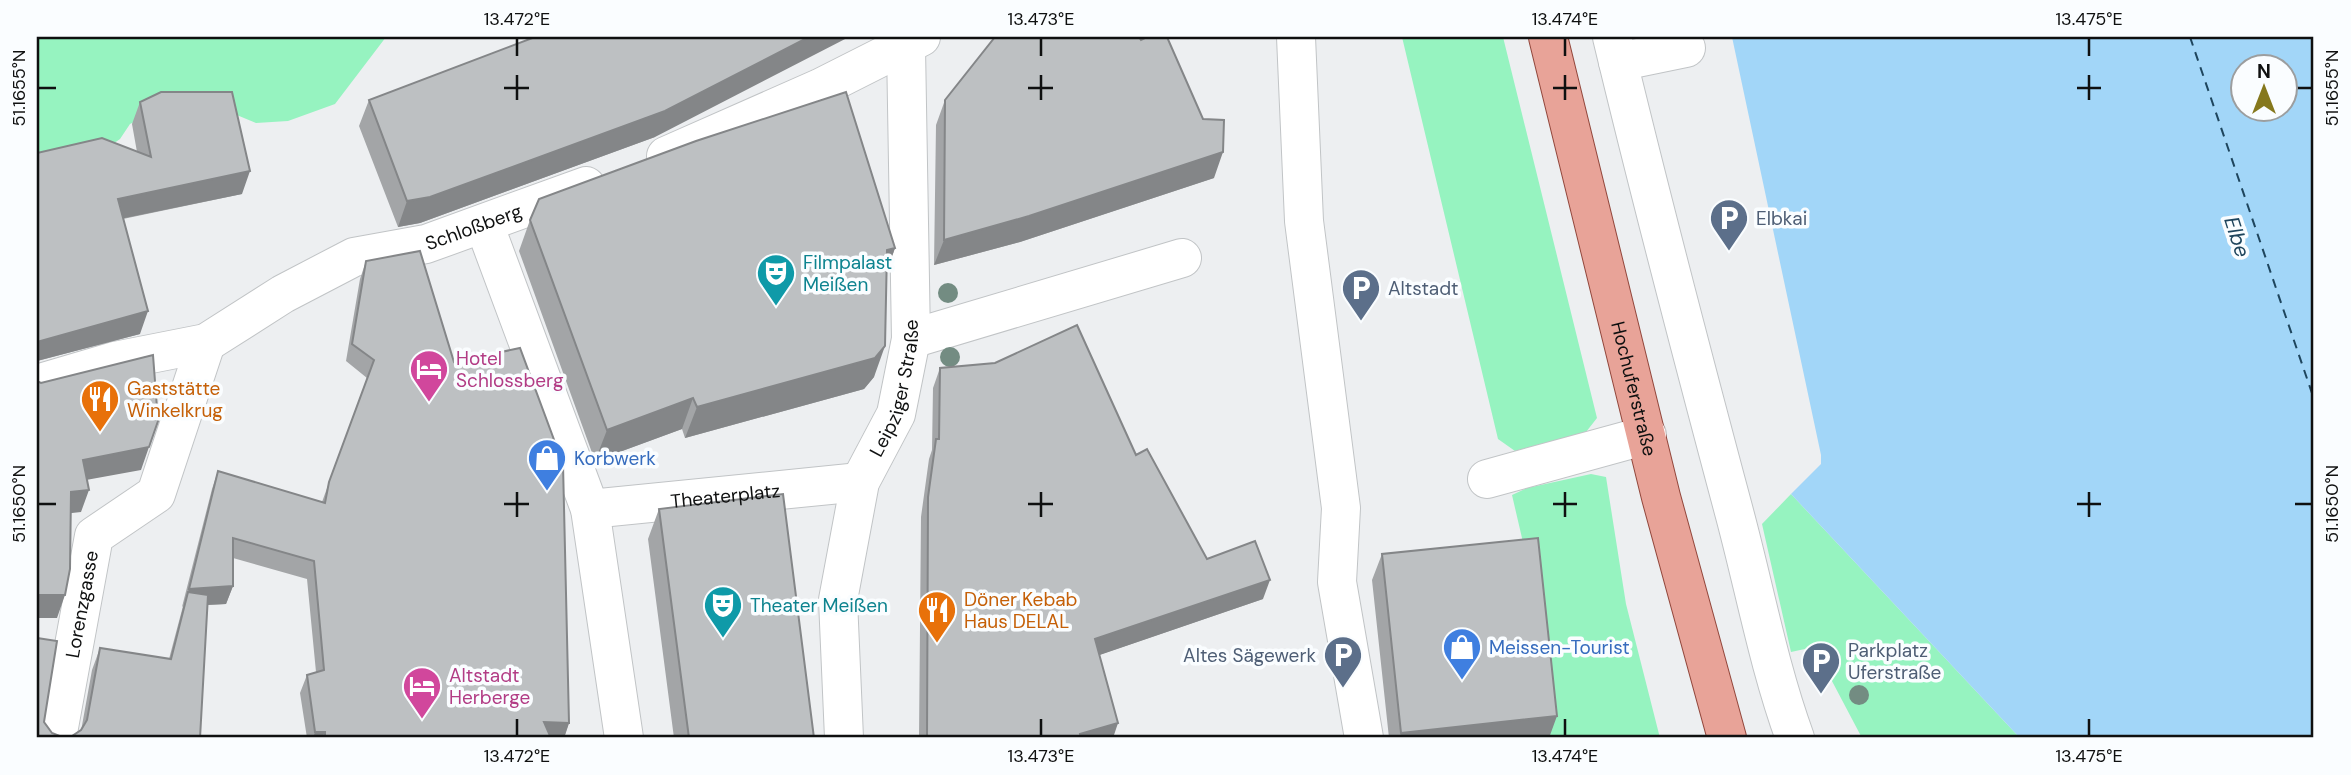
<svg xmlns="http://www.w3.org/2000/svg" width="2351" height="775" font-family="'DM Sans',sans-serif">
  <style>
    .green { fill: #96f3c0 }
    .water { fill: #a2d6f8; fill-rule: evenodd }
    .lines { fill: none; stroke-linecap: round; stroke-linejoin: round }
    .ferry { stroke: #1e455d; stroke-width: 2; stroke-dasharray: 9 7; stroke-linecap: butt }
    .minor-casing { stroke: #c1c4c6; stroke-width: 40 }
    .major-casing { stroke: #92473c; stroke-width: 40 }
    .minor { stroke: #fff; stroke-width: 38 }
    .major { stroke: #e8a398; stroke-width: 38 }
    .tree { fill: #738c82 }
    .wall { fill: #a3a5a7 }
    .shaded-wall { fill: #848688 }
    .building { fill: #bdc0c2; stroke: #848688; stroke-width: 2 }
    .ticks { fill: none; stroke: #0f1010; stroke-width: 2.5 }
    .labels { text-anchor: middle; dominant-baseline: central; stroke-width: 7; stroke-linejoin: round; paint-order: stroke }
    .service-label { font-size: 19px; fill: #4e5e75; stroke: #fafdff; text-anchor: start }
    .street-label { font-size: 19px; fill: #0f1010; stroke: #fafdff }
    .culture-label { font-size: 19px; fill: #0d838f; stroke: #fafdff; text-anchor: start }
    .hotel-label { font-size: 19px; fill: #b23c85; stroke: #fafdff; text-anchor: start }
    .food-label { font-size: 19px; fill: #c56008; stroke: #fafdff; text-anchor: start }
    .shop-label { font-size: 19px; fill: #366cbe; stroke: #fafdff; text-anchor: start }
    .water-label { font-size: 21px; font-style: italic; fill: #1e455d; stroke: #fafdff }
    .neatline { fill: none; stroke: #0f1010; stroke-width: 2.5 }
    .ticks-label { font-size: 18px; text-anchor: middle; fill: #0f1010 }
  </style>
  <rect width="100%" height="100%" fill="#edeff1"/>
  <path class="green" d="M37,37H386L335,104L288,121L256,123L232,113H152L130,124L120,139L100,153L37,168Z
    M1402,37H1503L1597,418L1586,432L1515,451L1498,439Z
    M1591,474L1606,477L1626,604L1660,738H1547L1528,564L1512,495L1527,488Z
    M1791,494L2020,738H1862L1814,647L1791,652L1762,524Z"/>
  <path class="water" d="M1732,37H2314V738H2020L1791,494L1821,464V455ZM2242,66H2284V108H2242Z"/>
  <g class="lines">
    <path class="ferry" d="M2190,37L2314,399"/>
    <g class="minor-casing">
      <g id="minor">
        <path d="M1296,37L1304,221L1341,508L1337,582L1364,738"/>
        <path d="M1612,37C1650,195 1691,351 1733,508C1754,585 1768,664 1795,738"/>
        <path d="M1618,62L1686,48"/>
        <path d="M666,156L820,88L921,37"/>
        <path d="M484,224L590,509L624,738"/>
        <path d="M911,339L1182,258"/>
        <path id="s1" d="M37,384L115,361L206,343L283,294L354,257L426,244L586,186"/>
        <path d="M1487,479L1647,435"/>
        <path id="s2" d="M590,509L860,482"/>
        <path id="s3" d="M57,738L94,536L156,494L206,343"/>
        <path id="s4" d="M844,738L838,600L860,482L896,414L911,339L906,47"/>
      </g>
    </g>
    <g class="major-casing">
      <g id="major">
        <path id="s5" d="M1548,37L1661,497L1727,738"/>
      </g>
    </g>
    <use href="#minor" class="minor"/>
    <use href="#major" class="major"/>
  </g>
  <g class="tree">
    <circle cx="948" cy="293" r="10"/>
    <circle cx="950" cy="357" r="10"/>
    <circle cx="1859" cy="695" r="10"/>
  </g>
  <path class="wall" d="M369,100L655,137L420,223L398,227L359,126Z
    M945,100L1214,178L1020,242L934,265L936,125Z
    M140,102L242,194L123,219L140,334L37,361L137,152L132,124Z
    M530,220L895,248L887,271L874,377L864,389L685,438L682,429L595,461L519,251Z
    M366,261L454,362L569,723L564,738H307L300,693L307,675L316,672L307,579L233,558V586L226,604L207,605L200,738H37L44,722L52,733L62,737L72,736L81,731L92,670L100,648L169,659L183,606L182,607L212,489L218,471L322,502L367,378L346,361L360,279Z
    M940,368L1136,455L1207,559L1263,599L1099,655L1113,738H919L921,517L929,459L932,450L933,388Z
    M659,509L814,738H674L648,539Z
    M1382,554L1549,738H1389L1372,580Z"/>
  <path class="shaded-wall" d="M809,37H849L655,137L420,223L398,227L407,201Z
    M1223,152L1214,178L1020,242L934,265L944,240Z
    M250,171L242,194L110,221L118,199Z
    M895,248L884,279L887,250Z
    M148,311L140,334L37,361V342L39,341Z
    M885,346L874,377L864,389L685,438L697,407Z
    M693,398L682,429L595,461L607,430Z
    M149,447L141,470L75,482L83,460Z
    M89,490L81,512L63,514L71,492Z
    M1270,580L1263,599L1088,659L1095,639Z
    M233,586L226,604L185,606L188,592L182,607L189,589Z
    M37,595H65L57,618H37Z
    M1557,716L1549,738H1399L1401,733Z
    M544,722L569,723L564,738H539Z
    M1118,723L1113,738H1078L1080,734Z
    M315,732H325L322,738H313Z"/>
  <path class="building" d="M535,37H809L665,111L430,197L407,201L369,100Z
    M995,37H1139L1141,40L1147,37H1167L1203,119L1224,120L1223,152L1029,216L944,240L945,100Z
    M161,92H232L250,171L118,199L148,311L37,342V153L102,138L151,157L140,102Z
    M846,92L895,248L887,250L885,346L875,358L697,407L693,398L607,430L530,220L539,199L696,141Z
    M420,251L454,362L520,348L563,464L569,723L544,722L551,738H325V732H315L307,675L324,670L314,561L233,538V586L189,589L218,471L325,503L329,482L374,360L352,344L366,261Z
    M1077,325L1136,455L1147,449L1207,559L1255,541L1270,580L1095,639L1118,723L1080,734L1081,738H927L928,497L936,439H939L940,368L995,363Z
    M153,355L158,421L149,447L83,460L89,490L71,492L70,569L65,595H37V381L41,383Z
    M783,494L814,738H689L659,509Z
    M1538,538L1557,716L1401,733L1382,554Z
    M188,592L208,595L200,738H37V638L57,641L44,722L52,733L62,737L72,736L81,730L87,720L100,648L171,659Z"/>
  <path class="ticks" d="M517,38V56M1041,38V56M1565,38V56M2089,38V56M517,75V100M1041,75V100M1565,75V100M2089,75V100M38,88H56M504,88H529M1028,88H1053M1553,88H1577M2077,88H2101M2295,88H2312M517,492V517M1041,492V517M1565,492V517M2089,492V517M38,504H56M504,504H529M1028,504H1053M1553,504H1577M2077,504H2101M2295,504H2312M517,719V736M1041,719V736M1565,719V736M2089,719V736"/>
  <defs>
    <g id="parking-pin" transform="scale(2.0125)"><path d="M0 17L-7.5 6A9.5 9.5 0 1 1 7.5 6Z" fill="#5c6f8a" stroke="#fafdff"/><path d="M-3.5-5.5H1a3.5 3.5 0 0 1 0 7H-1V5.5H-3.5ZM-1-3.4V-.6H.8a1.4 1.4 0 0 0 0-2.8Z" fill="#fff"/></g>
    <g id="theatre-pin" transform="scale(2.0125)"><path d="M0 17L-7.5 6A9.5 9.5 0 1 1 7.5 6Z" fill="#0f9aa8" stroke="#fafdff"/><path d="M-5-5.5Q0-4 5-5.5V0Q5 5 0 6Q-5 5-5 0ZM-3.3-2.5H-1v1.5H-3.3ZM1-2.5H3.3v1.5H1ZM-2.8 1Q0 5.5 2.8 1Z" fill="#fff"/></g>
    <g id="hotel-pin" transform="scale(2.0125)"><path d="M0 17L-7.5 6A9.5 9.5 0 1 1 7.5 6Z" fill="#d1479c" stroke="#fafdff"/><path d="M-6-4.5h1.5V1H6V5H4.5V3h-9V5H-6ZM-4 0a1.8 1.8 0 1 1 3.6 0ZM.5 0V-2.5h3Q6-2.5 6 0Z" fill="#fff"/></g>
    <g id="restaurant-pin" transform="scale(2.0125)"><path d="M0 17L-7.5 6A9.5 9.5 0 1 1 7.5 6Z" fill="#e8710a" stroke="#fafdff"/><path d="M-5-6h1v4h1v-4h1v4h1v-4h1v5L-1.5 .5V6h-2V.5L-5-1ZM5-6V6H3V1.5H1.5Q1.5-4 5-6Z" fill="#fff"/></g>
    <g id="shop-pin" transform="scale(2.0125)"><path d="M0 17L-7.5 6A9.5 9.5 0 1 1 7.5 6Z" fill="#3f7fe0" stroke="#fafdff"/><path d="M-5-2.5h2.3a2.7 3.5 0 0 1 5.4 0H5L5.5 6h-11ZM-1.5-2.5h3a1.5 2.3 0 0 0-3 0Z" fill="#fff"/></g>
  </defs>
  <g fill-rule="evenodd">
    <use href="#parking-pin" x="1729" y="218"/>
    <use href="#theatre-pin" x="776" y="273"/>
    <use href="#parking-pin" x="1361" y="288"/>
    <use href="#hotel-pin" x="429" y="369"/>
    <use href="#restaurant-pin" x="100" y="399"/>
    <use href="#shop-pin" x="547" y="458"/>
    <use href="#theatre-pin" x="723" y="605"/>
    <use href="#restaurant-pin" x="937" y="610"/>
    <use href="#shop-pin" x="1462" y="647"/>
    <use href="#parking-pin" x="1343" y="655"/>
    <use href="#parking-pin" x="1821" y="661"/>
    <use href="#hotel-pin" x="422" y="686"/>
  </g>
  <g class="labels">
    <g class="service-label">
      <text x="1756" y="218">Elbkai</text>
      <text x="1388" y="288">Altstadt</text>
      <text x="1848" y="650">Parkplatz<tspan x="1848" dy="22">Uferstraße</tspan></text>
      <text x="1316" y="655" text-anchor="end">Altes Sägewerk</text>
    </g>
    <g class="street-label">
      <text stroke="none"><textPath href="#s1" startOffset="469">Schloßberg</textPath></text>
      <text stroke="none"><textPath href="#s4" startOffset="360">Leipziger Straße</textPath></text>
      <text stroke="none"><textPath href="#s5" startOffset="362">Hochuferstraße</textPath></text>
      <text stroke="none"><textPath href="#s2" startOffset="136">Theaterplatz</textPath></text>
      <text stroke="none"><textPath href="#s3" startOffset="136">Lorenzgasse</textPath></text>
    </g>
    <g class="culture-label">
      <text x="803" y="262">Filmpalast<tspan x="803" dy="22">Meißen</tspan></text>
      <text x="750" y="605">Theater Meißen</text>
    </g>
    <g class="hotel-label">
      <text x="456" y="358">Hotel<tspan x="456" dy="22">Schlossberg</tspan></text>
      <text x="449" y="675">Altstadt<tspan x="449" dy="22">Herberge</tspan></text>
    </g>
    <g class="food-label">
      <text x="127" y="388">Gaststätte<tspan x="127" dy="22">Winkelkrug</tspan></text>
      <text x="964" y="599">Döner Kebab<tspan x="964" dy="22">Haus DELAL</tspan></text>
    </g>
    <g class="shop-label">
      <text x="574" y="458">Korbwerk</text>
      <text x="1489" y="647">Meissen-Tourist</text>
    </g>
    <g class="water-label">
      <text transform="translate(2237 237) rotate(72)">Elbe</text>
    </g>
  </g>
  <rect width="2351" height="775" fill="none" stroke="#fafdff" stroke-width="77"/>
  <g transform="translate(2264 88)"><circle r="33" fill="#fafdff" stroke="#9c9e9f" stroke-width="2"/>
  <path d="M0-5L12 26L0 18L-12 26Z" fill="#85781d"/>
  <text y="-10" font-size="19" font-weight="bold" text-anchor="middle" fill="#0f1010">N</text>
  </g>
  <rect x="38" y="38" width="2274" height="698" class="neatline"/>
  <g class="ticks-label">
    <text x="517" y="25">13.472°E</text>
    <text x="1041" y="25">13.473°E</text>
    <text x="1565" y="25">13.474°E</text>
    <text x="2089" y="25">13.475°E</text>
    <text transform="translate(19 88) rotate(-90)" y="6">51.1655°N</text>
    <text transform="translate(2332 88) rotate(-90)" y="6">51.1655°N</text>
    <text transform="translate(19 504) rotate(-90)" y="6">51.1650°N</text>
    <text transform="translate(2332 504) rotate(-90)" y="6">51.1650°N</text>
    <text x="517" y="762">13.472°E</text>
    <text x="1041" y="762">13.473°E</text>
    <text x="1565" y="762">13.474°E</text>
    <text x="2089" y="762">13.475°E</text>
  </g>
</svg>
